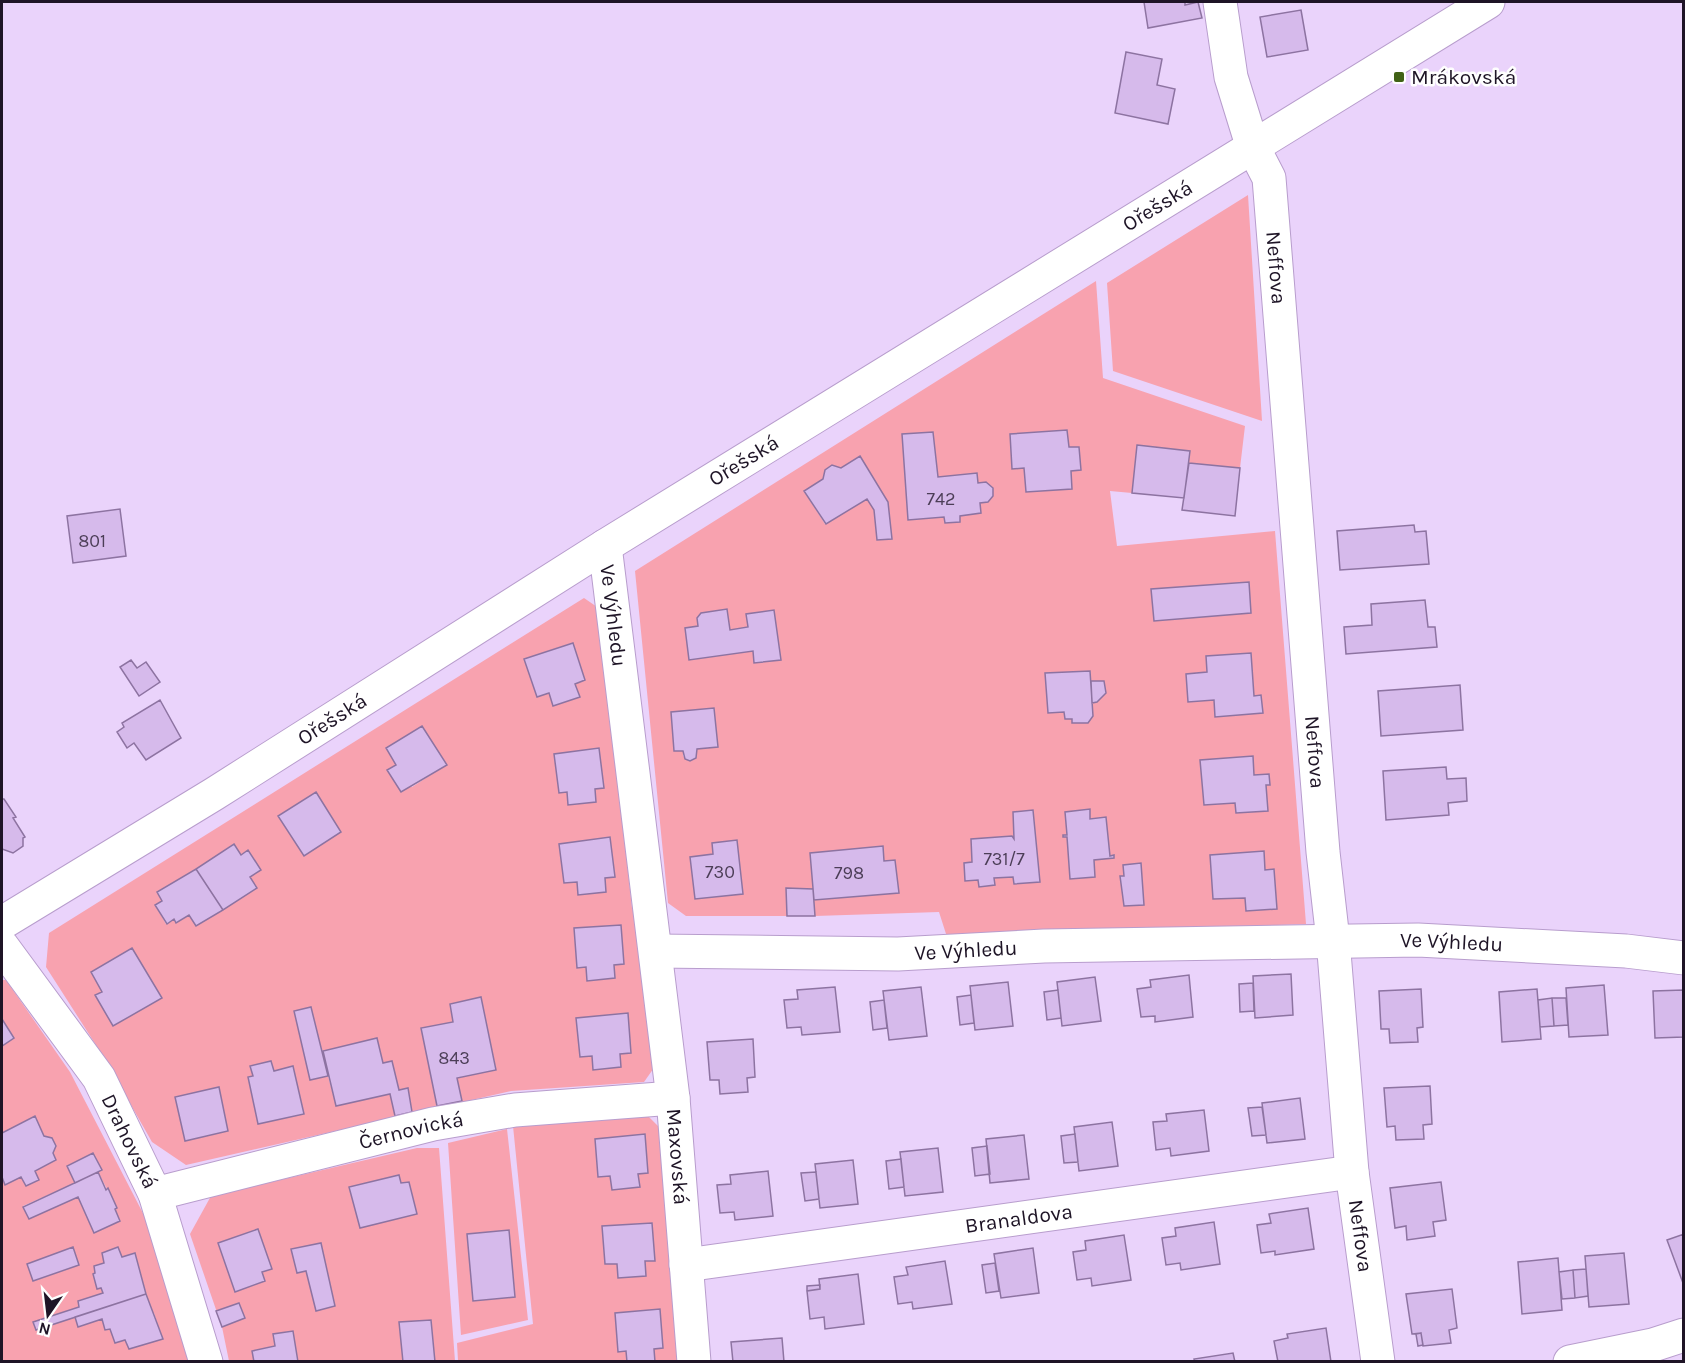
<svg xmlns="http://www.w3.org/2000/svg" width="1685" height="1363" font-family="Karla,sans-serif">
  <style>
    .green { fill: #f8a2af; fill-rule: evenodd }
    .building { fill: #d6baeb; stroke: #8d73a1; stroke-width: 1.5 }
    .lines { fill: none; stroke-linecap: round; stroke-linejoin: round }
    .street-casing { stroke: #b89dcd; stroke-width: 35 }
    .secondary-casing { stroke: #b89dcd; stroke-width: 35 }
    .street { stroke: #fff; stroke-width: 33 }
    .secondary { stroke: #fff; stroke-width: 33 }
    .poi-dot { fill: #406115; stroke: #fefefe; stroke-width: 2 }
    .labels { text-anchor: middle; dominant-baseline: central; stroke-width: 5; stroke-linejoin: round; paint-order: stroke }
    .number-label { font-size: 18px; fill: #4c3e57 }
    .poi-label { font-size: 21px; fill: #1e1426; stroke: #fefefe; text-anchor: start }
    .street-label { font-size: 21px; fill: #1e1426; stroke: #fefefe }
  </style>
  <rect width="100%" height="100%" fill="#ead3fb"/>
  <path class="green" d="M1248,195L1262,421L1113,371L1107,283Z
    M1096,281L1103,378L1245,426L1240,468L1188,463L1190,451L1138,445L1132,493L1110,491L1117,546L1275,531L1306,924L947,937L939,912L815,916H686L668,903L635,571ZM1067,430L1069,447H1079L1081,470L1071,471L1072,489L1026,492L1024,468L1012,469L1010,434ZM933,432L938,477L978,483L993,488V496L988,502L980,503L981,513L960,516V522L946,523L944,517L908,520L902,435ZM859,457L892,539L878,540L874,510L867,499L825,524L804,491L823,479L825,470L832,465L841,468ZM1249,582L1251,613L1154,621L1152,589ZM727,609L730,630L748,627L747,614L773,610L780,660L755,663L753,651L690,660L685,629L698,626L697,618L702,613ZM1251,653L1254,696H1261L1263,713L1215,717L1214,700L1188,702L1186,674L1207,672L1206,656ZM1090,671L1091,681H1104L1106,693L1097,702L1092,703L1088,722L1073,723L1072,719H1065L1064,712L1048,713L1046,674ZM714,708L718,747L697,749L696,758L688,760L683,756V751H674L671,713ZM1252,756L1254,775L1269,774L1270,785H1266L1268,811L1236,813L1235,803L1204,805L1200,760ZM1089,809L1090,819L1106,818L1110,856H1114V857L1094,860L1095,877L1071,879L1067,837H1063L1067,835L1065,812ZM1033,810L1040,882L1014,884L1013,877L994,878V885L979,887L978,880L966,881L972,862L971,840L1012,836L1014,839L1013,812ZM737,840L743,894L713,854L712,843ZM883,847L884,861L895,860L898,893L814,900L810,853ZM1210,855L1265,870H1274L1277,909L1246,911L1245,898L1213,899ZM1124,876L1144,905L1124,906L1121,877Z
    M584,598L600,609L632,908L644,936L656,1065L644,1082L511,1091L186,1165L152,1142L103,1056L46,967L49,933ZM572,643L585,680L575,684L580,697L549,693L537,697L524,659ZM422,726L446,765L412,787L388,771L396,765L386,748ZM599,748L604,787L595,789L596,802L569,805L567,792L559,793L554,754ZM316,792L341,832L304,855L278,816ZM610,837L615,876L605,878L579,895L577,882L564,883L559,844ZM233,844L241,855L248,851L250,877L223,910L196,926L189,915L176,923L174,919L166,924L155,905L162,901L157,892L213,859ZM620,925L624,964L614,965L615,978L587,981L586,967L577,968L574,928ZM132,948L161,998L96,995L102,992L91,972ZM481,997L496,1069L457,1078L462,1101L438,1106L421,1029L453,1022L450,1004ZM627,1013L631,1053L620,1054L621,1067L593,1070L592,1056L580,1057L577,1018ZM377,1038L383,1063L399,1090L408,1088L412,1112L395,1116L390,1094L336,1106L328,1076L310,1080L320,1046L323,1051ZM271,1061L274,1071L293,1067L304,1114L258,1124L248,1077L253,1076L250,1066ZM219,1088L228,1131L185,1141L175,1097Z
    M2,980H6L70,1072L147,1221L191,1361H2V1177L5,1184L21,1177L26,1186L35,1171L56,1160L53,1153L52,1138L44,1136L35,1117L2,1133V1046L14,1038L2,1019ZM93,1153L102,1170L98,1172L117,1208L115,1209L120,1221L94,1233L78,1197L28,1218L23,1206L75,1183L67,1166ZM73,1247L79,1265L34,1281L28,1264ZM134,1253L152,1313H154L162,1338L129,1349L125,1340L115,1343L110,1329L105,1330L102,1319L78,1327L75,1317L36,1329L34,1322L79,1307L78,1301L103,1293L101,1288H97L93,1274L95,1273L94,1267Z
    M646,1114L661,1129L679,1361H655L654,1349L663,1348L659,1309L615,1313L618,1351H626L627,1361H458L457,1343L533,1324L513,1126ZM645,1135L648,1172L638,1174L639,1187L612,1190L610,1176L598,1177L595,1139ZM652,1223L655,1260L645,1261L646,1275L617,1264H605L602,1226Z
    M507,1129L528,1320L461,1335L448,1143ZM509,1230L515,1297L473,1301L467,1234Z
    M417,1148H439L455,1361H435L431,1320L399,1323L403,1361H298L292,1331L273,1334L275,1346L252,1351L254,1361H229L222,1327L190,1234L211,1196ZM398,1175L401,1183L409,1182L417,1214L360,1227L350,1187ZM258,1229L262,1272L265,1281L235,1291L219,1243ZM321,1243L335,1306L316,1310L306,1271L297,1273L292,1249Z"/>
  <path class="building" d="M1144,2H1185V5L1198,2L1202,18L1148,28Z
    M1301,10L1308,50L1267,57L1260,17Z
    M1126,52L1162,59L1157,85L1175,89L1168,124L1115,113Z
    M1067,430L1069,447H1079L1081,470L1071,471L1072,489L1026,492L1024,468L1012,469L1010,434Z
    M933,432L938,477L977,473L978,483L986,482L993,488V496L988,502L980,503L981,513L960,516V522L945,523L944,517L908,520L902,434Z
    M1137,445L1190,451L1184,498L1132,493Z
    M860,456L888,502L892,539L877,540L874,510L867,499L826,524L804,491L823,479L825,470L832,465L841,468Z
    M1189,463L1240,468L1235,516L1182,510Z
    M120,509L126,556L73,563L67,516Z
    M1414,525L1415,532L1426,531L1429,564L1340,570L1337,531Z
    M1249,582L1251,613L1154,621L1151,589Z
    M1425,600L1428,627H1435L1437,647L1346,654L1344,627L1372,625L1371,604Z
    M727,609L730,630L748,627L746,614L774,610L781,660L754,663L753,651L689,660L685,628L698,626L697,618L701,613Z
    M573,643L585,680L575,684L580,697L553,706L549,693L537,697L524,659Z
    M1251,653L1254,696L1261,695L1263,713L1215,717L1214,700L1188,702L1186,674L1207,672L1206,656Z
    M131,660L137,668L146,662L160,682L139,696L120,667Z
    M1090,671L1093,716L1088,723H1072V719H1065L1064,712L1048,713L1045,673Z
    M1091,681H1104L1106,693L1097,702L1092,703Z
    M1460,685L1463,730L1381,736L1378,691Z
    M160,700L181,738L146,760L134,743L127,748L117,732L124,727L122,723Z
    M714,708L718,747L697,749L696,758L690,761L685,759L683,751H674L671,712Z
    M422,726L447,765L401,792L387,770L396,765L386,748Z
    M599,748L604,788L595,789L596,802L568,805L567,792L559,793L554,754Z
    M1253,756L1254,775L1269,774L1270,785H1266L1268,811L1236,813L1235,803L1204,805L1200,760Z
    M1446,767L1447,779L1466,778L1467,801L1448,803L1449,815L1386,820L1383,771Z
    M316,792L341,832L304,856L278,816Z
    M2,799H4L16,817L13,818L25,837L23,838V846L13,853L2,849Z
    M1090,809V819L1106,817L1110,856L1114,855V858L1094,860L1095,877L1070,879L1067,837H1063V835H1067L1065,812Z
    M1033,810L1040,882L1014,884L1013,877L994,878L995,885L979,887L978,880L965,881L964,863L972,862L971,839L1012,836L1014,839L1013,812Z
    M610,837L615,877L605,878L606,892L578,895L577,882L564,883L559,844Z
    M737,840L743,894L695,899L690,857L713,854L712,843Z
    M234,844L241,855L248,850L261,870L250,877L257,888L223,910L196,869Z
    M883,846L884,861L895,860L899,893L814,900L810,853Z
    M1264,851L1265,870L1274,869L1277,909L1246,911L1245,898L1213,899L1210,855Z
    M1141,863L1144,905L1124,906L1120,876H1124L1123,865Z
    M196,869L223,910L196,926L189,915L176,923L174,919L167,924L155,905L162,901L157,892Z
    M786,888L813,889L815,916H787Z
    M621,925L624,964L614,965L615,978L587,981L586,967L577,968L574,928Z
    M132,948L162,998L113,1026L95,995L102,992L91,972Z
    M1291,974L1293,1015L1255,1018L1253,976Z
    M1189,975L1193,1017L1155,1022V1016L1141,1017L1137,989L1151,987L1150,980Z
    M1095,977L1101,1021L1062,1026L1057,982Z
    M1008,982L1013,1026L975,1030L970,986Z
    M1253,983L1254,1011L1240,1012L1239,984Z
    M1604,985L1608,1035L1569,1037L1566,988Z
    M835,987L840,1032L802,1035L801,1027L787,1028L784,1000L798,999L797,990Z
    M921,987L927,1036L889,1040L883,991Z
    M1421,989L1423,1027L1417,1028L1418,1042L1390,1043L1389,1029H1381L1379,991Z
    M1537,989L1541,1039L1502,1042L1499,992Z
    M1058,990L1061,1018L1047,1020L1044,992Z
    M1684,990V1037L1655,1038L1653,991Z
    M971,995L974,1023L960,1025L957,997Z
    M481,997L496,1070L457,1078L462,1101L437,1106L421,1028L453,1022L450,1004Z
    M1552,998L1554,1026L1540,1027L1538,1000Z
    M1552,998H1566L1568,1025L1554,1026Z
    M884,1000L887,1028L873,1030L870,1002Z
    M311,1007L328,1076L310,1080L294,1011Z
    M628,1013L631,1053L620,1054L621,1067L593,1070L592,1056L580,1057L576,1018Z
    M2,1019L14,1038L2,1046Z
    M377,1038L383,1063L392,1061L399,1090L408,1088L412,1112L395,1116L390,1094L336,1106L323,1051Z
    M753,1039L755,1077L747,1078L748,1092L720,1094L719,1080H710L707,1042Z
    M271,1061L274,1071L293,1066L304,1114L258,1124L248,1077L253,1076L250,1066Z
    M1430,1086L1432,1124L1423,1125L1424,1139L1396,1140L1395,1126L1387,1127L1384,1088Z
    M219,1087L228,1131L185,1141L175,1097Z
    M1300,1098L1305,1139L1267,1143L1262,1103Z
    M1262,1107L1266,1135L1252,1136L1248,1108Z
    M1204,1110L1209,1151L1171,1156L1170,1148L1156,1150L1153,1122L1167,1121L1166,1114Z
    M35,1116L44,1136L52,1138L56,1146L53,1153L56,1160L35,1171L39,1180L26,1186L21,1177L5,1185L2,1177V1133Z
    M1112,1122L1118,1166L1079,1171L1074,1127Z
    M645,1134L648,1173L638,1174L640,1187L612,1190L610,1176L598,1177L595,1139Z
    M1075,1134L1078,1162L1064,1163L1061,1136Z
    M1024,1135L1029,1179L990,1183L986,1139Z
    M987,1146L990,1174L975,1176L972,1148Z
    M938,1148L943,1192L905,1196L900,1152Z
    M93,1153L102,1170L75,1183L67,1166Z
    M901,1159L904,1187L889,1189L886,1161Z
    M853,1160L858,1204L820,1208L815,1164Z
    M768,1171L773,1216L735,1220L734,1212L720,1213L717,1185L731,1184L730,1175Z
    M98,1172L106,1190L108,1188L117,1208L115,1209L120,1221L94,1233L78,1197L29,1219L23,1207Z
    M816,1172L819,1199L805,1201L801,1173Z
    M399,1175L401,1183L409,1182L417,1214L360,1228L349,1187Z
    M1441,1182L1446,1220L1433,1222L1435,1236L1407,1240L1406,1226L1395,1228L1390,1188Z
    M1308,1208L1314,1249L1275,1255V1251L1261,1253L1257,1225L1271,1223L1269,1214Z
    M1214,1222L1220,1264L1181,1270L1180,1263L1166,1265L1162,1238L1176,1236L1175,1228Z
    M652,1223L655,1261H645L646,1276L618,1278L617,1264H605L602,1226Z
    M258,1229L272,1269L262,1272L265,1281L235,1292L218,1243Z
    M509,1230L515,1297L473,1301L467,1234Z
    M1684,1234V1283H1683L1667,1240Z
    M1124,1235L1131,1280L1092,1286L1091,1278L1077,1280L1073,1252L1086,1250L1085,1241Z
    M321,1243L335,1306L316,1311L306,1271L297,1273L291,1249Z
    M73,1247L79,1265L33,1281L27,1264Z
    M118,1247L122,1257L135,1253L146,1294L36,1330L33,1322L79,1307L78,1301L103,1293L101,1288L97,1289L93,1274L95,1273L94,1266L104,1263L102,1253Z
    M1033,1248L1039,1293L1001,1298L994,1254Z
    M1624,1253L1629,1304L1589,1307L1585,1256Z
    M1558,1258L1562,1310L1522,1314L1518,1262Z
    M945,1261L952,1304L913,1309L912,1302L898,1304L894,1277L908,1275L906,1267Z
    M995,1263L999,1291L986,1293L982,1265Z
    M1586,1269L1588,1296L1575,1298L1573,1270Z
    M1573,1270L1575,1298L1562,1299L1559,1272Z
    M858,1274L864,1324L825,1329L824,1317L810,1319L807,1291L820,1289L819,1279Z
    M820,1285V1289L807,1291V1286Z
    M1452,1289L1457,1328L1449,1330L1451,1343L1423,1346L1421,1333L1412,1334L1406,1294Z
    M146,1294L163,1339L129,1349L125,1340L115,1343L110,1329L105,1330L102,1319L78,1327L75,1317Z
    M239,1303L245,1318L222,1327L216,1311Z
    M660,1309L663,1348L654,1349L655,1362H627L626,1351L618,1352L615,1313Z
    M431,1320L435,1362H403L399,1322Z
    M1326,1328L1331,1362H1278L1274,1341L1288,1338L1287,1334Z
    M293,1331L298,1362H254L252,1351L275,1346L273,1334Z
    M1421,1333L1423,1345L1418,1346L1416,1334Z
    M782,1338L784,1362H733L731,1342Z
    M1233,1353L1235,1362H1195L1194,1359Z"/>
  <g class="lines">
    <g class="street-casing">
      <g id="street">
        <path id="s1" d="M1220,2L1231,77L1252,145L1269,178L1323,852L1333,940L1352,1172L1378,1362"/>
        <path id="s2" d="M605,546L673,1098L694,1362"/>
        <path id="s3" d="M2,946L99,1078L155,1194L206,1362"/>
        <path id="s4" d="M656,951L898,954L1044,946L1418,940L1626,951L1684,958"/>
        <path id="s5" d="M155,1194L433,1124L515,1110L673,1098"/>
        <path id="s6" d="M686,1265L1352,1172"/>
        <path d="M1570,1362L1653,1345L1684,1335"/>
      </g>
    </g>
    <g class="secondary-casing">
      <g id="secondary">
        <path id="s7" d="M2,923L214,794L605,546L1488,2"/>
      </g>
    </g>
    <use href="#street" class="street"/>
    <use href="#secondary" class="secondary"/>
  </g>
  <rect class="poi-dot" x="1393" y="71" width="12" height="12" rx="3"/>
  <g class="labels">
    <g class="number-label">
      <text x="941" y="499">742</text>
      <text x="92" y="541">801</text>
      <text x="1004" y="859">731/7</text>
      <text x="720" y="872">730</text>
      <text x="849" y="873">798</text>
      <text x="454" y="1058">843</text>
    </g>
    <g class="poi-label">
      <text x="1411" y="77">Mrákovská</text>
    </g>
    <g class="street-label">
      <text stroke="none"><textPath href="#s7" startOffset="1360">Ořešská</textPath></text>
      <text stroke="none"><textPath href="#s1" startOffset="274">Neffova</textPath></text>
      <text stroke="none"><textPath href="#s7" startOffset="874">Ořešská</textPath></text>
      <text stroke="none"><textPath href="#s2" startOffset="70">Ve Výhledu</textPath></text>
      <text stroke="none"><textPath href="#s7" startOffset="388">Ořešská</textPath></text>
      <text stroke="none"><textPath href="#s1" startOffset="760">Neffova</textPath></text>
      <text stroke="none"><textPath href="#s4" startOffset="796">Ve Výhledu</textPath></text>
      <text stroke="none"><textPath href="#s4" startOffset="310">Ve Výhledu</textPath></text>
      <text stroke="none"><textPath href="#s5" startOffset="264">Černovická</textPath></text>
      <text stroke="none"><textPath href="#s3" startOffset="234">Drahovská</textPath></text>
      <text stroke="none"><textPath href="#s2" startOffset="615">Maxovská</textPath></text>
      <text stroke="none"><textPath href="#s6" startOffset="336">Branaldova</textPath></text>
      <text stroke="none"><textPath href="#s1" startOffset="1246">Neffova</textPath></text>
    </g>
  </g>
  <rect width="1685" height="1363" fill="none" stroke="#1e1426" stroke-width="6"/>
  <g transform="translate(48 1315) rotate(194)" stroke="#fefefe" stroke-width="4.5" paint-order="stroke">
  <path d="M0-4.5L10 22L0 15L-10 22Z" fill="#1e1426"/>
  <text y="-9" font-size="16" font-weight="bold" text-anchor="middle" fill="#1e1426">N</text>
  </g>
</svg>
